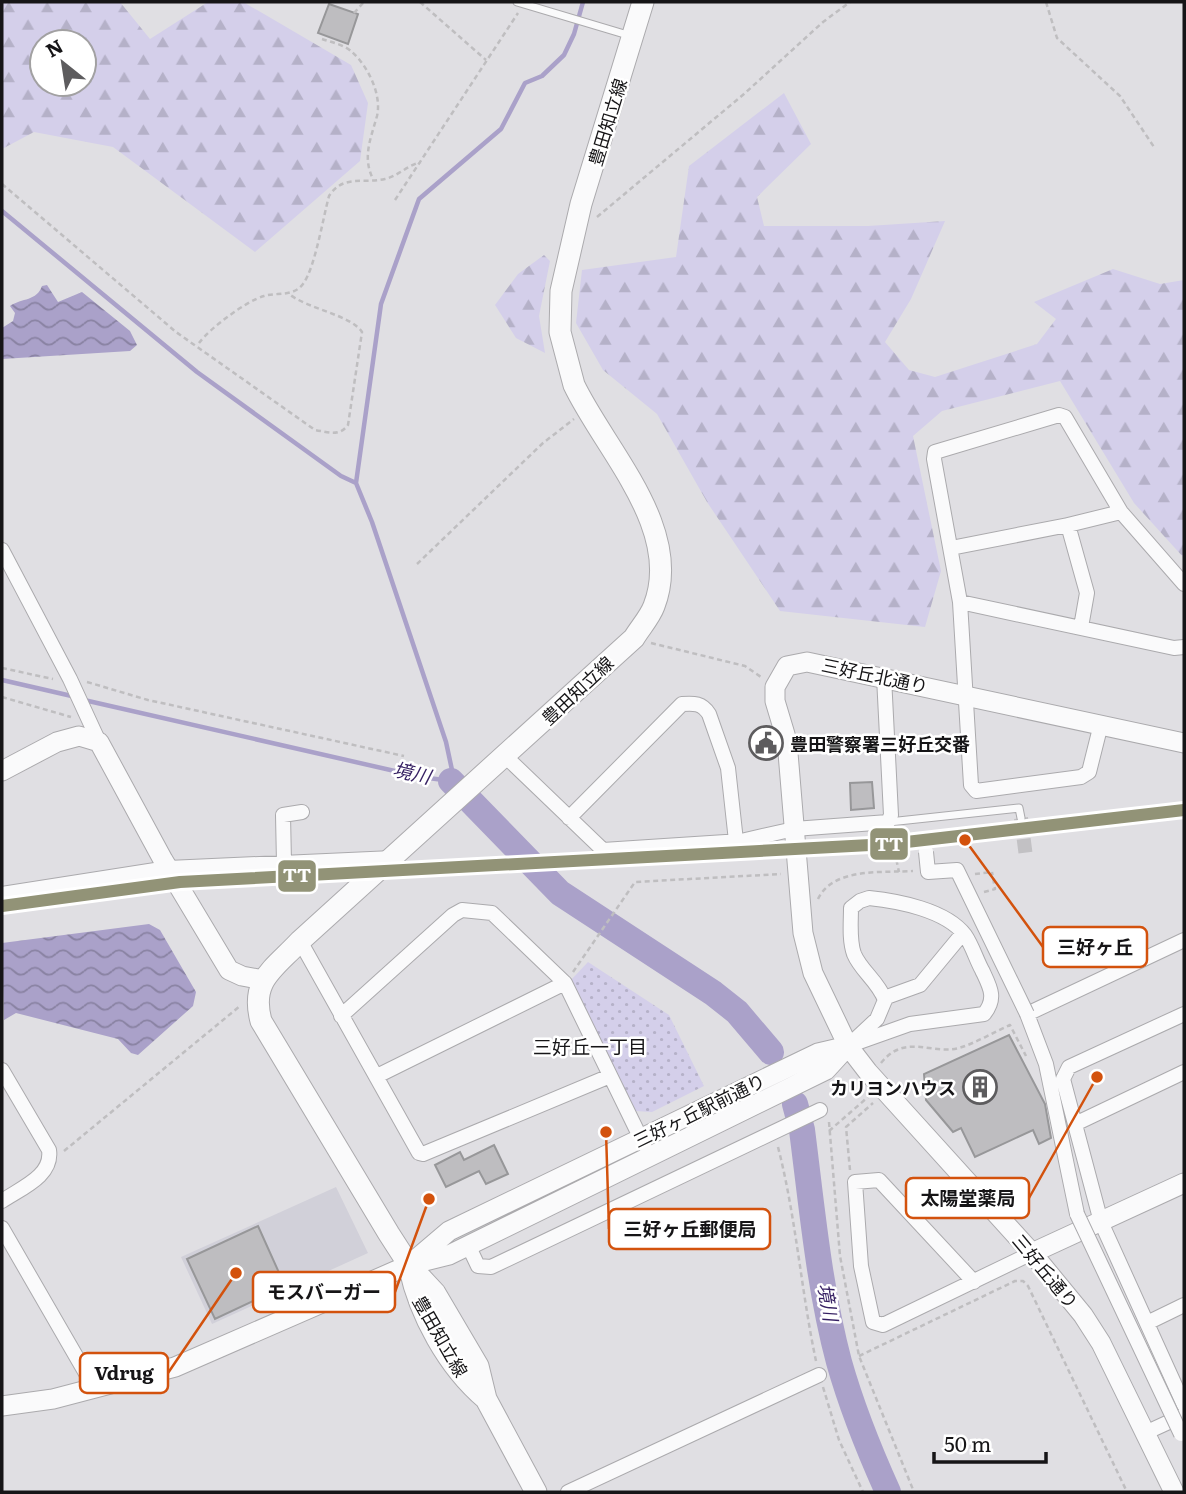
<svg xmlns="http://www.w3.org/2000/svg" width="1186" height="1494" font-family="Literata,'Noto Sans JP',serif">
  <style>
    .built { fill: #d1d0d9 }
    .forest { fill: url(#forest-firs); fill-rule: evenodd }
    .park { fill: url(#park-dots) }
    .water { fill: url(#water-waves) }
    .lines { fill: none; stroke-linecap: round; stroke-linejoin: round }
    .stream { stroke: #aaa1c9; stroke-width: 4.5 }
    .river { stroke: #aaa1c9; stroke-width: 26 }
    .building { fill: #bebdc0; stroke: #979799; stroke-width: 2 }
    .street-tunnel { stroke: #c2c1c4; stroke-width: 14; stroke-dasharray: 14 7; stroke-linecap: butt }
    .lane-casing { stroke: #abaaad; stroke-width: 9 }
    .street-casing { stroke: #abaaad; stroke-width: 16 }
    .secondary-casing { stroke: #abaaad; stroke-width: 21 }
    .primary-casing { stroke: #abaaad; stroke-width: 23 }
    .path { stroke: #bfbec0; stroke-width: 2.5; stroke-dasharray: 5 3.5; stroke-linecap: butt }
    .lane { stroke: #fafafb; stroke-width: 7 }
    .street { stroke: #fafafb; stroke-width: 14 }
    .secondary { stroke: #fafafb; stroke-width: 19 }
    .primary { stroke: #fafafb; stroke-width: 21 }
    .street-bridge-casing { stroke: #abaaad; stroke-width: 16; stroke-linecap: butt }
    .path-bridge { stroke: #bfbec0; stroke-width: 2.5; stroke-dasharray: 5 3.5; stroke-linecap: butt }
    .street-bridge { stroke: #fafafb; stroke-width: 14 }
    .rail-1-casing { stroke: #fff; stroke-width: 18 }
    .rail-1 { stroke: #929377; stroke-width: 12 }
    .labels { text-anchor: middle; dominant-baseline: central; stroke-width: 5; stroke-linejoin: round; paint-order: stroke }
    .street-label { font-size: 18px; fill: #161517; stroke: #fff }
    .poi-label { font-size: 18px; font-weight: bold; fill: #161517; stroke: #fff; text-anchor: start }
    .water-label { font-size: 19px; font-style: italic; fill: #351f62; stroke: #fff }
    .neighbourhood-label { font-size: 19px; fill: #161517; stroke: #fff }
    .leader { fill: none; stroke: #d3520d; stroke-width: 2.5 }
    .callout-dot { fill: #d3520d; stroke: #fff; stroke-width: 2.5 }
    .callout { fill: #fff; stroke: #d3520d; stroke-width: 2.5 }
    .callout-label { font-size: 19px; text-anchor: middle; font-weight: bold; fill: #161517 }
    .line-badge { stroke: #fff; stroke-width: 2.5 }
    .badge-label { font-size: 19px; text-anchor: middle; font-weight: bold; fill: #fff }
  </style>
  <defs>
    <pattern id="forest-firs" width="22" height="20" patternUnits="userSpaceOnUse" patternTransform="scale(1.75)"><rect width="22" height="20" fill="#d4cfea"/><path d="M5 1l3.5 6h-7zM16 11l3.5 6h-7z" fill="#b5b1c8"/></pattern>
    <pattern id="park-dots" width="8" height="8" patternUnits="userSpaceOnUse" patternTransform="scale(1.75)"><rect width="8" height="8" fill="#d4cfea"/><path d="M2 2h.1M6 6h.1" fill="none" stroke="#b5b1c8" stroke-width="1.8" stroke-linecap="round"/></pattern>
    <pattern id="water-waves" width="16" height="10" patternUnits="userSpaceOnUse" patternTransform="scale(1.75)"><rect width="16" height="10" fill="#aaa1c9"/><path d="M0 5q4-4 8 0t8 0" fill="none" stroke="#8982a2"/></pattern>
  </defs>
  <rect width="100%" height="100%" fill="#e0dfe3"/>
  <path class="built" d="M336,1187L368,1253L212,1324L181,1257Z"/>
  <path class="forest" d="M2,2H120L150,39L208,2H243L264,14L351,65L368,103L360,161L255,252L113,147L34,132L2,149ZM42,42H84V84H42Z
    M784,93L811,144L757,197L764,226H868L945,221L911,299L885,342L909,370L935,377L1037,344L1056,319L1034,302L1113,269L1160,284L1184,280V558L1134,503L1060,381L942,411L913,436L941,571L925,627L780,611L707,502L657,414L603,370L576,323L582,270L676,257L689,166Z
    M544,255L550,261L539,316L545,353L516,338L495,305L518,274Z"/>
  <path class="park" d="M588,962L669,1015L704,1086L652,1112L635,1111L571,980Z"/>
  <path class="water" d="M47,285L58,302L82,292L130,331L137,345L130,351L2,359V328L13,321L15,313L10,306C22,298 37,301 42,286Z
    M149,924L160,930L196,992L193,1006L138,1055L131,1053L118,1039L16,1013L4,1020L2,943Z"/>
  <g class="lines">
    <path class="stream" d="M2,211L197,372L341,476L356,483
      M2,680L76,697
      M84,700L421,777L451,781L452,770L446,742L372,522L356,483L381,304L419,199L501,129L525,83L542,76L564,55L574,34L583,2"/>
    <path class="river" d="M451,781L560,893L713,993L737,1012L771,1052
      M795,1104L802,1130C812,1208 819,1287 839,1362C852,1408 869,1450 888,1492"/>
  </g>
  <path class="building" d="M329,4L358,14L348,44L318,33Z
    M872,782L874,808L851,810L850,783Z
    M1009,1035L1045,1104L1051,1138L1039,1144L1033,1130L975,1157L961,1128L953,1132L926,1100L924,1074Z
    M494,1145L508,1174L486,1184L479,1171L446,1187L435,1165L460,1152L464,1160Z
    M258,1226L285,1286L215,1319L187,1259Z"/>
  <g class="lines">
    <path class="street-tunnel" d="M1021,818L1026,857"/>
    <g class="lane-casing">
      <path id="lane" d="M517,2L631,36
        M889,822L1019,808L1021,818"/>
    </g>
    <g class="street-casing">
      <path id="street" d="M1068,525L1087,593L1081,627
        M951,548L1068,525L1121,512
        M2,550L70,679L99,742
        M960,602L1174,648L1184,647
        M1101,724L1089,772L1081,777L976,791L971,785L960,602L934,459L935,452L1059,415L1065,417L1121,512L1184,584
        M504,755L603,850L741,841L794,829L888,822L891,815L884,677
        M569,818L682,704C694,703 702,703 709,714L728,768L736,841
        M284,863L283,815L302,812
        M2,894L168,868L393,858
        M869,898C898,901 946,910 965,935C972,945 976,959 982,970C990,987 997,998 984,1014L910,1024L848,1046L877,1019L885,1000C878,981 861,971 854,954C849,940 851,922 851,908L860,901Z
        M300,941L419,1153L423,1154L610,1076
        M884,998L920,985L963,933
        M1184,1014L1069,1067L1063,1079L1101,1222L1184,1405
        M341,1016L453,915L462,910L492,913L565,983L644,1145
        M2,1070L49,1150C53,1176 21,1188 2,1201
        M377,1076L565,983
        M1075,1124L1184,1072
        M1077,1214L1046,1064L1027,1014L1184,940
        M2,1228L95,1389
        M468,1245L478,1266L491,1267L820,1110
        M974,1282L879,1180L855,1182L861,1266L873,1322L883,1325L1032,1253
        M1147,1323L1184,1305
        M1145,1433L1184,1415
        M568,1492L819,1375"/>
    </g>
    <g class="secondary-casing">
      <path id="secondary" d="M2,771L57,742L79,736L99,742L163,860L229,970L242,976L263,980
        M1032,1253L1184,1183
        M409,1265L449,1231L818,1053L848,1046
        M2,1406L53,1399L175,1367L409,1265L449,1255L826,1070L848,1046
        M1174,1492L1101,1343L1083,1315L1032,1253L868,1072L848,1046L813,973L803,933L787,741L775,701V687L787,666L807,662L1184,743"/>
    </g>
    <g class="primary-casing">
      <path id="primary" d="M409,1265C419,1314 448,1367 486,1399
        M536,1492L486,1399L478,1366L435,1293L409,1265L389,1234L261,1021C250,980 274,969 300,941L634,638C640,628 650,617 654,606C684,529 605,450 574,385L560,332L561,291L581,204L643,2"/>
    </g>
    <path class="path" d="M420,2L486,60
      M1046,2L1057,38L1120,96L1154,147
      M354,13L364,2
      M322,39C331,42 345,45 352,52C368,66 382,95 377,116C371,138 362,157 373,179
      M2,184L176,332L315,430C328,432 339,437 348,425L362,332C351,315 308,309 289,294
      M395,200L518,13
      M597,217L744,94L823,22L850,2
      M199,343C209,329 246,301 264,296C278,292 293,297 303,284C315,268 323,218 329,196C343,174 364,184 385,179C398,176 408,165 421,162
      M417,564L543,443L574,419
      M651,643L745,666L761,677
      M2,668L53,679
      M87,682L148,700L404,756
      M2,697L71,717
      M891,835L899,872
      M984,892L995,889L992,872
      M818,899C833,867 883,873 913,871
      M573,972L635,882L781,874
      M881,1063C905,1033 931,1055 959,1048C976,1043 994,1032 1010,1025L1026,1056
      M829,1122L840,1256L859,1356L914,1492
      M829,1131L868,1097
      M778,1147C796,1217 801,1290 816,1361
      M64,1151L240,1006
      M850,1170L846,1127L873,1103
      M859,1356L1015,1281H1023L1028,1286L1127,1492
      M823,1387L839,1440L863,1492"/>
    <use href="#lane" class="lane"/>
    <use href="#street" class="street"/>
    <use href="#secondary" class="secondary"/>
    <use href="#primary" class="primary"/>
    <g class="street-bridge-casing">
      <path id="street-bridge" d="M926,852L928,872L957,870L1027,1014
        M1077,1214L1181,1434"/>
    </g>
    <path class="path-bridge" d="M975,874L992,872"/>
    <use href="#street-bridge" class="street-bridge"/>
    <g class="rail-1-casing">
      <path id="rail-1" d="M2,906L180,882L889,844L1184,810"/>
    </g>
    <use href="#rail-1" class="rail-1"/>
  </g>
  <defs>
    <g id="civic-ring" transform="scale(1.75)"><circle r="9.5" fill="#fff" stroke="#5d5c5e" stroke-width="1.5"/><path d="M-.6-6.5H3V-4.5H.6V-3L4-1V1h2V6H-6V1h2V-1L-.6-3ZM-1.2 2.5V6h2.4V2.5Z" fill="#5d5c5e"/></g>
    <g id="building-ring" transform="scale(1.75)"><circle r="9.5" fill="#fff" stroke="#5d5c5e" stroke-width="1.5"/><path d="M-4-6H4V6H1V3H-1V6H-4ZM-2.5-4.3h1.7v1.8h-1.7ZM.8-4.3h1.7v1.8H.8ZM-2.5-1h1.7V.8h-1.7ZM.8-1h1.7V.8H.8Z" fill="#5d5c5e"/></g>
  </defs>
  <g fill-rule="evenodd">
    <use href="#civic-ring" x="766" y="743"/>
    <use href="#building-ring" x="980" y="1087"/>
  </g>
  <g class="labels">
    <g class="street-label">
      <text transform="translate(607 122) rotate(-73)">豊田知立線</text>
      <text transform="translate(875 675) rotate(12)">三好丘北通り</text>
      <text transform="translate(577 690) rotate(-43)">豊田知立線</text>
      <text transform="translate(699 1110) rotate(-26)">三好ヶ丘駅前通り</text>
      <text transform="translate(1046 1271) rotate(50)">三好丘通り</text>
      <text transform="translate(441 1336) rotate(60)">豊田知立線</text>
    </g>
    <g class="poi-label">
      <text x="790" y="743">豊田警察署三好丘交番</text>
      <text x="956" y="1087" text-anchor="end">カリヨンハウス</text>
    </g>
    <g class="water-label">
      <text transform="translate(412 772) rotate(13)">境川</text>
      <text transform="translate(829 1302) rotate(80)">境川</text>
    </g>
    <g class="neighbourhood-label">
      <text x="590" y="1046">三好丘一丁目</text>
    </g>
  </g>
  <path class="leader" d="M965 840L1043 947M1097 1077L1029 1198M606 1132L609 1229M429 1199L395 1292M236 1273L168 1373"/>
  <g class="callout-dot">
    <circle cx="965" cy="840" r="7"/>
    <circle cx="1097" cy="1077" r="7"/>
    <circle cx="606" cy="1132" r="7"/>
    <circle cx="429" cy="1199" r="7"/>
    <circle cx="236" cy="1273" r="7"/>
  </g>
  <g class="callout">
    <rect x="1043" y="927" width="104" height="40" rx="7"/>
    <rect x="906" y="1178" width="123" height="40" rx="7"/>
    <rect x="609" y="1209" width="161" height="40" rx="7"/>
    <rect x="253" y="1272" width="142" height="40" rx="7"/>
    <rect x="80" y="1353" width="88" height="40" rx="7"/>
  </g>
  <g class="callout-label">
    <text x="1095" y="954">三好ヶ丘</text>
    <text x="968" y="1205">太陽堂薬局</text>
    <text x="690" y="1236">三好ヶ丘郵便局</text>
    <text x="324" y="1299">モスバーガー</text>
    <text x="124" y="1380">Vdrug</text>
  </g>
  <g class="line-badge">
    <rect x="869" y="827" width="40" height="34" rx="7" fill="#929377"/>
    <rect x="277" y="859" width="40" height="34" rx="7" fill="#929377"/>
  </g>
  <g class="badge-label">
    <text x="889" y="851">TT</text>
    <text x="297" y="882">TT</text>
  </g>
  <rect width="1186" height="1494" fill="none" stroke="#161517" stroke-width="7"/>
  <g transform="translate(63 63) rotate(330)"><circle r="33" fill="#ffffff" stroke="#a2a1a2" stroke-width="2"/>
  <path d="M0-5L12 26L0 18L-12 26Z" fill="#5d5c5e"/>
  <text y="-10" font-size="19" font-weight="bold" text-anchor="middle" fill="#161517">N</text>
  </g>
  <path d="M934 1452v10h112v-10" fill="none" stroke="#161517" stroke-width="3.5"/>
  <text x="944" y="1452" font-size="21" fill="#161517" stroke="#ffffff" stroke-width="5" paint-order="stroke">50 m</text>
</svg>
